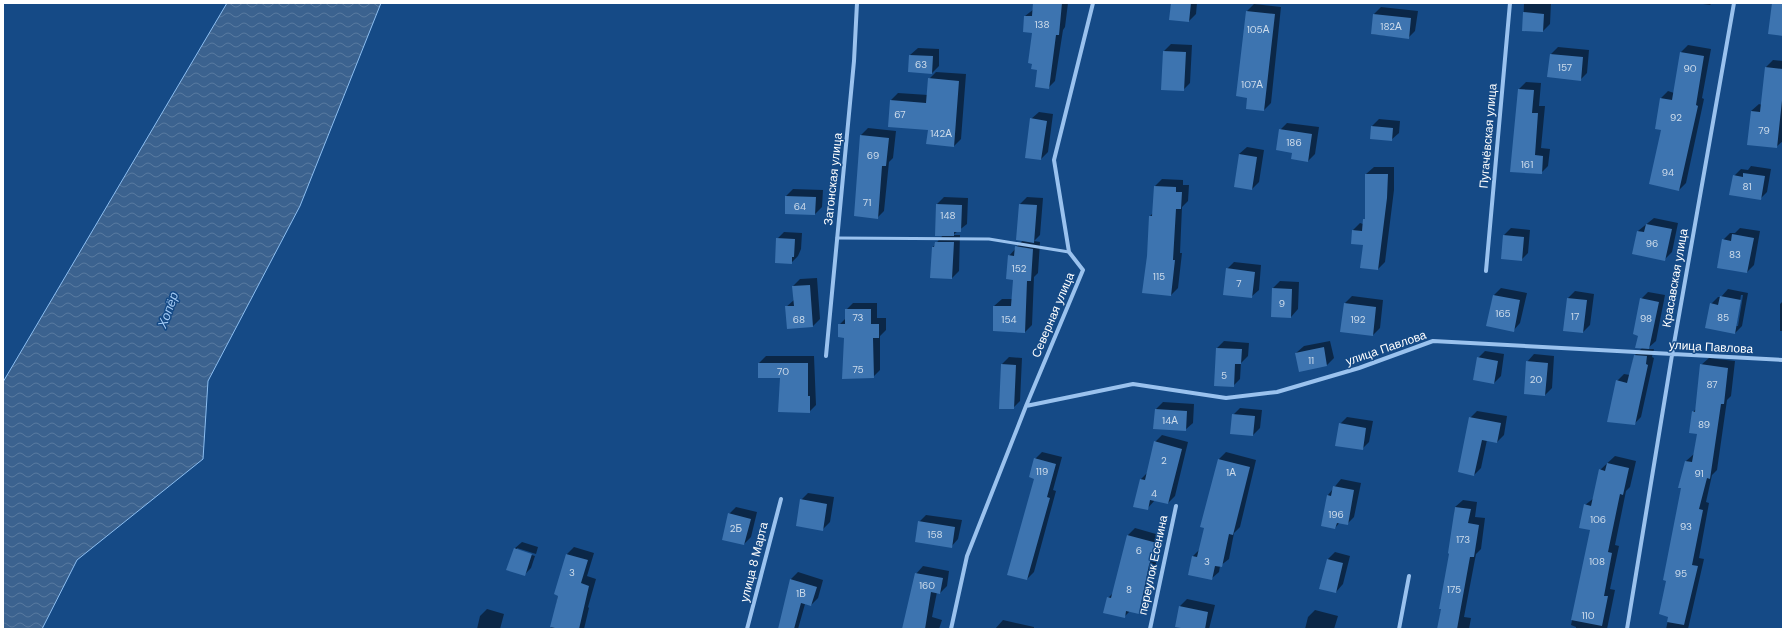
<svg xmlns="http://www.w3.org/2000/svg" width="1786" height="632" font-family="'DM Sans',sans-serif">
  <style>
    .water { fill: url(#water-waves); stroke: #8cbef1 }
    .shadow { fill: #0007; fill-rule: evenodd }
    .building { fill: #3d74b0 }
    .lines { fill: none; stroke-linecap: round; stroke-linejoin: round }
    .lane { stroke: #9ac2ee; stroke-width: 3 }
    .street { stroke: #9ac2ee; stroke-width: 4 }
    .labels { text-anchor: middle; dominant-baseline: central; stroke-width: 3; stroke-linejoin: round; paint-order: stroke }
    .number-label { font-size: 10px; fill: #cedceb }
    .street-label { font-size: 12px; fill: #fff; stroke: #154a86 }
    .water-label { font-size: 13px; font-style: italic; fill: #a5ccf6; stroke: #154a86 }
  </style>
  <defs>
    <pattern id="water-waves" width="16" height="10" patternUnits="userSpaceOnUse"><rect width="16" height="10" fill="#3b628f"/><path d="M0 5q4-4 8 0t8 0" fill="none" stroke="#587aa0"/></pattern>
  </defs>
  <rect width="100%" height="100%" fill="#154a86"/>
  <path class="water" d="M227,3H381L300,206L208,381L203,459L77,560L42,629H3V382Z"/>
  <path class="shadow" d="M1034,3H1068L1065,27L1063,30L1055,81L1048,88L1038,69L1033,32L1025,16L1034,9Z
    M1172,3H1197L1196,14L1189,21Z
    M1524,3H1551L1550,24L1543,31L1523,30Z
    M1696,3H1712L1710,5Z
    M1254,4L1281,7L1271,103L1264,110L1247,11Z
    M1381,7L1418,11L1415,31L1408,38L1372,34L1374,14Z
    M1171,44L1192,45L1190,83L1183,90L1164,51Z
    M1688,45L1711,49L1702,98L1704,99L1686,183L1679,190L1661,98L1668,91L1674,93L1681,52Z
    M1558,47L1589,50L1587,73L1580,80L1551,54Z
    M918,48L939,49V66L932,73L910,55Z
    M1773,60L1783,61V141L1776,147L1751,111L1759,104L1762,105L1766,67Z
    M936,72L966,74L961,139L954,146L929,129L889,126L891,100L898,93L928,95L929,79Z
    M1526,82L1541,83L1539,106H1545L1541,148L1550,149L1548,166L1541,173L1511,171L1519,89Z
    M1039,112L1053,114L1048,152L1041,159L1031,119Z
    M1379,119L1400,121L1399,133L1391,140L1371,138L1372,126Z
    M1287,123L1319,127L1315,154L1308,161L1293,152L1280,130Z
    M868,128L896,131L893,158L889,162L884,211L877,218L861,135Z
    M1247,147L1264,150L1259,182L1252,189L1239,154Z
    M1751,166L1771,169L1767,192L1760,199L1734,176L1741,169L1748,170Z
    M1374,167H1394V190L1385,262L1378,269L1364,245L1353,230L1360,223L1363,224L1366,218V174Z
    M1162,179L1183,180V185H1189L1188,201L1182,207L1180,253H1182L1178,288L1171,295L1148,256L1150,216L1153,213L1155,186Z
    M793,189L823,190L822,207L815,214L786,196Z
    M944,197L968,198L967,224L953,235H960L959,271L952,278L933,247L943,235L937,204Z
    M1027,197L1043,198L1040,235L1034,241L1040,242L1038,273L1034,277L1032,325L1025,332L994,306L1002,299H1013L1014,279L1009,256L1023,240L1020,204Z
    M1654,218L1678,223L1672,252L1665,259L1633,253L1638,231Z
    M1511,228L1530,230L1528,253L1521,260L1504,235Z
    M1740,228L1760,231L1754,265L1747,272L1723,240L1730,233H1735Z
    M784,232L802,233L801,249L798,256L791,263L777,239Z
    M1234,262L1261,265L1259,290L1251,297L1227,269Z
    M817,278L820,319L813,326L786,307L794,300L793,286L800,279Z
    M1280,281L1299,282L1298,309L1291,317L1273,288Z
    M1501,288L1527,293L1520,323L1513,331L1494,295Z
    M1728,289L1748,293L1742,326L1735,333L1711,304L1718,297H1721ZM1741,295H1743L1738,326H1736Z
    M1575,291L1594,294L1590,325L1583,332L1568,298Z
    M1648,292L1665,295L1656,341L1647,349H1654L1652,357L1654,358L1641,417L1634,424L1617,381L1624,374L1630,375L1634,356L1642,348L1639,335L1641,299Z
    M1352,296L1383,300L1380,328L1373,335L1345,303Z
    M1783,301V331H1780V304Z
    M853,303H877V318H886V330L880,336V370L873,377L839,325L846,318V310Z
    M1224,341L1249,343L1248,356L1241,363L1240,379L1233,386L1217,348Z
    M1330,341L1334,358L1327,365L1296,353L1304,346Z
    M1485,351L1504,354L1501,376L1494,383L1478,358Z
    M1534,354L1554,356L1552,388L1545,395L1527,362Z
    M766,356H814L816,405L809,412L781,377H759V363Z
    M1009,357L1022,358L1020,401L1013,408L1002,364Z
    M1709,358L1735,361L1731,396L1727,400L1717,470L1712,475L1706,502L1709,503L1699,558L1704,559L1688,629H1666L1669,616L1668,580L1682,488L1680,487L1686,461L1694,454L1698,433L1693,412L1696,409L1701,365Z
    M1163,402L1194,404L1193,423L1185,430L1155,428L1156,409Z
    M1240,408L1262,410L1260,428L1253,435L1233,415Z
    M1477,411L1507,416L1504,435L1497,442L1487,440L1481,468L1474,475L1470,418Z
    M1347,417L1373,421L1369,442L1362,449L1340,424Z
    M1162,435L1188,442L1175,496L1168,503L1155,500L1147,509L1141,479L1148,472L1155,442Z
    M1042,452L1062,457L1053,490L1056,491L1034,572L1027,579L1036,478L1035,459Z
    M1226,452L1256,460L1240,527L1234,533L1229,559L1220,566L1219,572L1211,579L1193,556L1200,549L1205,527H1201L1219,459Z
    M1615,456L1636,461L1630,487L1626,491L1615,545L1619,546L1610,589L1615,590L1607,629H1576V627L1571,625L1591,529L1585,505L1594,498L1600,470Z
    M1341,479L1361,483L1354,517L1347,524L1340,522L1335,528L1328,495Z
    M808,493L834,497L830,522L823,529L801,500Z
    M1463,500L1477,502L1475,517L1485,518L1481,549L1476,554L1464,617L1471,618L1469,629H1438L1451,553L1455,507Z
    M736,507L757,512L751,537L744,544L729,514Z
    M926,515L962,520L958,539L951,547L919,522Z
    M1135,528L1163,536L1145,606L1138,613L1130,611L1124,617L1108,598L1114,592L1128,535Z
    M522,542L538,547L536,554L517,548V550L535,556L531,568L524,575L514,549Z
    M574,547L594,553L587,576L596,579L588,607L589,608L584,629H551L567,554Z
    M1335,552L1350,556L1343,584L1336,592L1327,560Z
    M923,566L949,571L947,586L940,593L937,592L932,617L942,620L939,629H903L916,574Z
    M798,572L823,580L818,598L811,605L805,604L798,629H779L791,579Z
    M1187,599L1215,605L1209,629H1191L1180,606Z
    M487,609L504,614L500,629H477L480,616Z
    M1315,610L1338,616L1334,629H1305L1308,617Z
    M1003,620L1034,627V629H995Z"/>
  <path class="building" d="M1033,3H1062L1059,35H1056L1049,89L1035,87L1037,70L1031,69L1032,64L1028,63L1032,33L1023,32L1024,16H1032Z
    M1171,3H1191L1189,22L1169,20Z
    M1772,3H1783V36L1768,34Z
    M1246,11L1275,14L1264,111L1246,109L1247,98L1236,96Z
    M1523,12L1544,14L1543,32L1522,31Z
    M1373,14L1411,18L1409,39L1371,34Z
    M1163,51L1186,52L1184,91L1161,90Z
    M1680,52L1704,56L1696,105L1698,106L1679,191L1649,184L1661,130L1655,129L1660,98L1672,100Z
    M1550,54L1583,57L1581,81L1547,77Z
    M909,55L933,56L932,74L908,72Z
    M1765,67L1783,69V91L1777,148L1747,145L1751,111L1760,112Z
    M928,78L959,81L954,147L926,144L928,130L888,127L890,100L926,103Z
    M1518,89L1534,90L1532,113H1538L1535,155L1543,156L1542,174L1510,172Z
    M1030,118L1047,121L1041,160L1025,158Z
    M1371,126L1393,128L1392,141L1370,139Z
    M1279,129L1312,134L1308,162L1291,159L1292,153L1276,150Z
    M860,135L889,138L886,166H882L878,219L854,216Z
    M1239,154L1257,157L1252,190L1234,187Z
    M1743,173L1765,176L1761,200L1729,195L1733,175L1743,177Z
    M1365,174H1388L1387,198L1378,270L1360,268L1363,245L1351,244L1352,230L1362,231L1363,219H1365Z
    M1154,186L1176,187V192H1182L1181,209H1176L1173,260H1175L1171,296L1142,293L1147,256L1149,216H1152Z
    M785,196L816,197L815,215L785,214Z
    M936,204L962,205L961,232H954V236H935Z
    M1019,204L1037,205L1034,243L1016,240Z
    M1646,224L1672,229L1665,261L1632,254L1637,231L1644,232Z
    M1732,234L1754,238L1747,273L1717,268L1722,239L1731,241Z
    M1503,235L1524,237L1522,261L1501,259Z
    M776,238L795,239L794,257H792V264L775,263Z
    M935,242H954L952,279L930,278L932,247H934Z
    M1015,246L1033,249L1031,281H1027L1025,333L993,331V306H1011L1013,280L1006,279L1008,255L1014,256Z
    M1226,268L1255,272L1252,298L1223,295Z
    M810,285L813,327L787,329L785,306H794L792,286Z
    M1272,288L1292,289L1291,318L1271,317Z
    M1493,295L1520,300L1514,332L1486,326Z
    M1720,296L1741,300L1735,334L1705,328L1710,303L1718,305Z
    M1567,298L1587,300L1583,333L1563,331Z
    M1640,298L1659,302L1649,349L1635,348L1638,336L1633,334Z
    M1344,303L1376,307L1373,336L1340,332Z
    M845,309H871V324H879V338H873L874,378L842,379L844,338L838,337V324H845Z
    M1324,347L1327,366L1299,372L1295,353Z
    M1216,348L1242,349L1241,364H1235L1234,387L1214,386Z
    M1634,355L1647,356L1646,364L1648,365L1635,425L1607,422L1616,380L1627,383Z
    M1477,357L1498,361L1494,384L1473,380Z
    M1526,361L1548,363L1545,396L1524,394Z
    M758,363H808V396H810V413L778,412L780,378H758Z
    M1001,364L1016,365L1014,409H999Z
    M1700,364L1728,368L1724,404H1721L1710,479L1707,478L1699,509L1703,510L1692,565L1698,566L1684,625L1667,622L1668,617L1659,614L1666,581L1663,580L1681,488H1678L1685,461L1692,462L1697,434L1689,433L1692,411L1695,412Z
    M1155,409L1187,411L1186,431L1153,429Z
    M1232,414L1255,416L1253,436L1230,434Z
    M1469,417L1501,423L1497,443L1482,440L1474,476L1458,472Z
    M1339,423L1366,428L1363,450L1335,446Z
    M1154,441L1182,449L1168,504L1150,500L1148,510L1133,507L1140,479L1145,480Z
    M1034,458L1056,464L1047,497L1050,498L1027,580L1007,575L1034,479L1029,477Z
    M1218,459L1250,467L1233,535L1229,534L1222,567L1215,566L1212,580L1188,575L1192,556L1197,557L1204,528L1200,527Z
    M1607,463L1629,468L1623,495L1620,494L1608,552L1612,553L1604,596H1608L1602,626L1571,620L1590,530L1579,528L1584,504L1591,506L1599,469L1605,471Z
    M1333,486L1354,490L1348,525L1337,523L1335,529L1321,526L1327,495L1331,496Z
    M800,499L827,504L823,531L796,526Z
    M1455,507L1471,509L1468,523L1479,525L1474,557H1470L1457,629H1437L1441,609H1439L1449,554L1448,553Z
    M728,513L751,519L744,545L722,540Z
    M918,521L955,527L952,548L915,542Z
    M1127,535L1157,543L1149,565L1139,614L1126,611L1125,618L1103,613L1107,597L1111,598Z
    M514,548L532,554L525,576L506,570Z
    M566,554L588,560L581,583L589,586L579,629H560L550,627L558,596L554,594Z
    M1327,559L1343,563L1336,593L1319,589Z
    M915,573L943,578L940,594L931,592L925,629H902Z
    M790,579L817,587L811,606L801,603L794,629H778Z
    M1179,606L1208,612L1205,629H1187L1175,627Z"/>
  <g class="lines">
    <path class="lane" d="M837,238L989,239L1069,252"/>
    <path class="street" d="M1486,271L1510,3
      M826,356L854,61L857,3
      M1026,406L1133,384L1226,398L1277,392L1359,368L1433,341L1783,360
      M747,629L781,499
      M951,629L967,556L1026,406L1083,270L1069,252L1054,160L1093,3
      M1150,629L1176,506
      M1399,629L1409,576
      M1627,629L1672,355L1734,3"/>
  </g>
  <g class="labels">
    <g class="number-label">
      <text x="1042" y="24">138</text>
      <text x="1391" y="26">182А</text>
      <text x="1258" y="29">105А</text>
      <text x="921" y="64">63</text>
      <text x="1565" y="67">157</text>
      <text x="1690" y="68">90</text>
      <text x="1252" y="84">107А</text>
      <text x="900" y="114">67</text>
      <text x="1676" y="117">92</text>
      <text x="1764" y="130">79</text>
      <text x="941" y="133">142А</text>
      <text x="1294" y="142">186</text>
      <text x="873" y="155">69</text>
      <text x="1527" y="164">161</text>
      <text x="1668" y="172">94</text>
      <text x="1747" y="186">81</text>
      <text x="867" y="202">71</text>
      <text x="800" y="206">64</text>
      <text x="948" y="215">148</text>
      <text x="1652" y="243">96</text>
      <text x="1735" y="254">83</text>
      <text x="1019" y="268">152</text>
      <text x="1159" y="276">115</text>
      <text x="1239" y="283">7</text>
      <text x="1282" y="303">9</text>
      <text x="1503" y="313">165</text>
      <text x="1575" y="316">17</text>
      <text x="858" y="317">73</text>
      <text x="1723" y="317">85</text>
      <text x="1646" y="318">98</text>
      <text x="799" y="319">68</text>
      <text x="1009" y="319">154</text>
      <text x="1358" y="319">192</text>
      <text x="1311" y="360">11</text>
      <text x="858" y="369">75</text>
      <text x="783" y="371">70</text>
      <text x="1224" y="375">5</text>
      <text x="1536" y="379">20</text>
      <text x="1712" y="384">87</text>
      <text x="1170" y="420">14А</text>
      <text x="1704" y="424">89</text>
      <text x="1164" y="460">2</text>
      <text x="1042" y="471">119</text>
      <text x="1231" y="472">1А</text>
      <text x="1699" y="473">91</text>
      <text x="1154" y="493">4</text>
      <text x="1336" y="514">196</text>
      <text x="1598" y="519">106</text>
      <text x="1686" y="526">93</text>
      <text x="736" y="528">2Б</text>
      <text x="935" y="534">158</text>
      <text x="1463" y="539">173</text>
      <text x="1139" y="550">6</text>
      <text x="1207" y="561">3</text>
      <text x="1597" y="561">108</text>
      <text x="572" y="572">3</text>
      <text x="1681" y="573">95</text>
      <text x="927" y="585">160</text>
      <text x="1129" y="589">8</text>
      <text x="1454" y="589">175</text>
      <text x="801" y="593">1В</text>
      <text x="1588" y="615">110</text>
    </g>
    <g class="street-label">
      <text transform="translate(1488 136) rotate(-85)">Пугачёвская улица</text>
      <text transform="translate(833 179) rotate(-84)">Затонская улица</text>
      <text transform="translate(1675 278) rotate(-80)">Красавская улица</text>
      <text transform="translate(1053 315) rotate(-67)">Северная улица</text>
      <text transform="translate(1711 347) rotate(3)">улица Павлова</text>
      <text transform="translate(1386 348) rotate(-19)">улица Павлова</text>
      <text transform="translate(754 562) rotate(-76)">улица 8 Марта</text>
      <text transform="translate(1153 565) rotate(-78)">переулок Есенина</text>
    </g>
    <g class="water-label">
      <text transform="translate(168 310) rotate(-70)">Хопёр</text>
    </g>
  </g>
  <rect width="1786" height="632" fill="none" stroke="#ffffff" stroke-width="8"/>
</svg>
